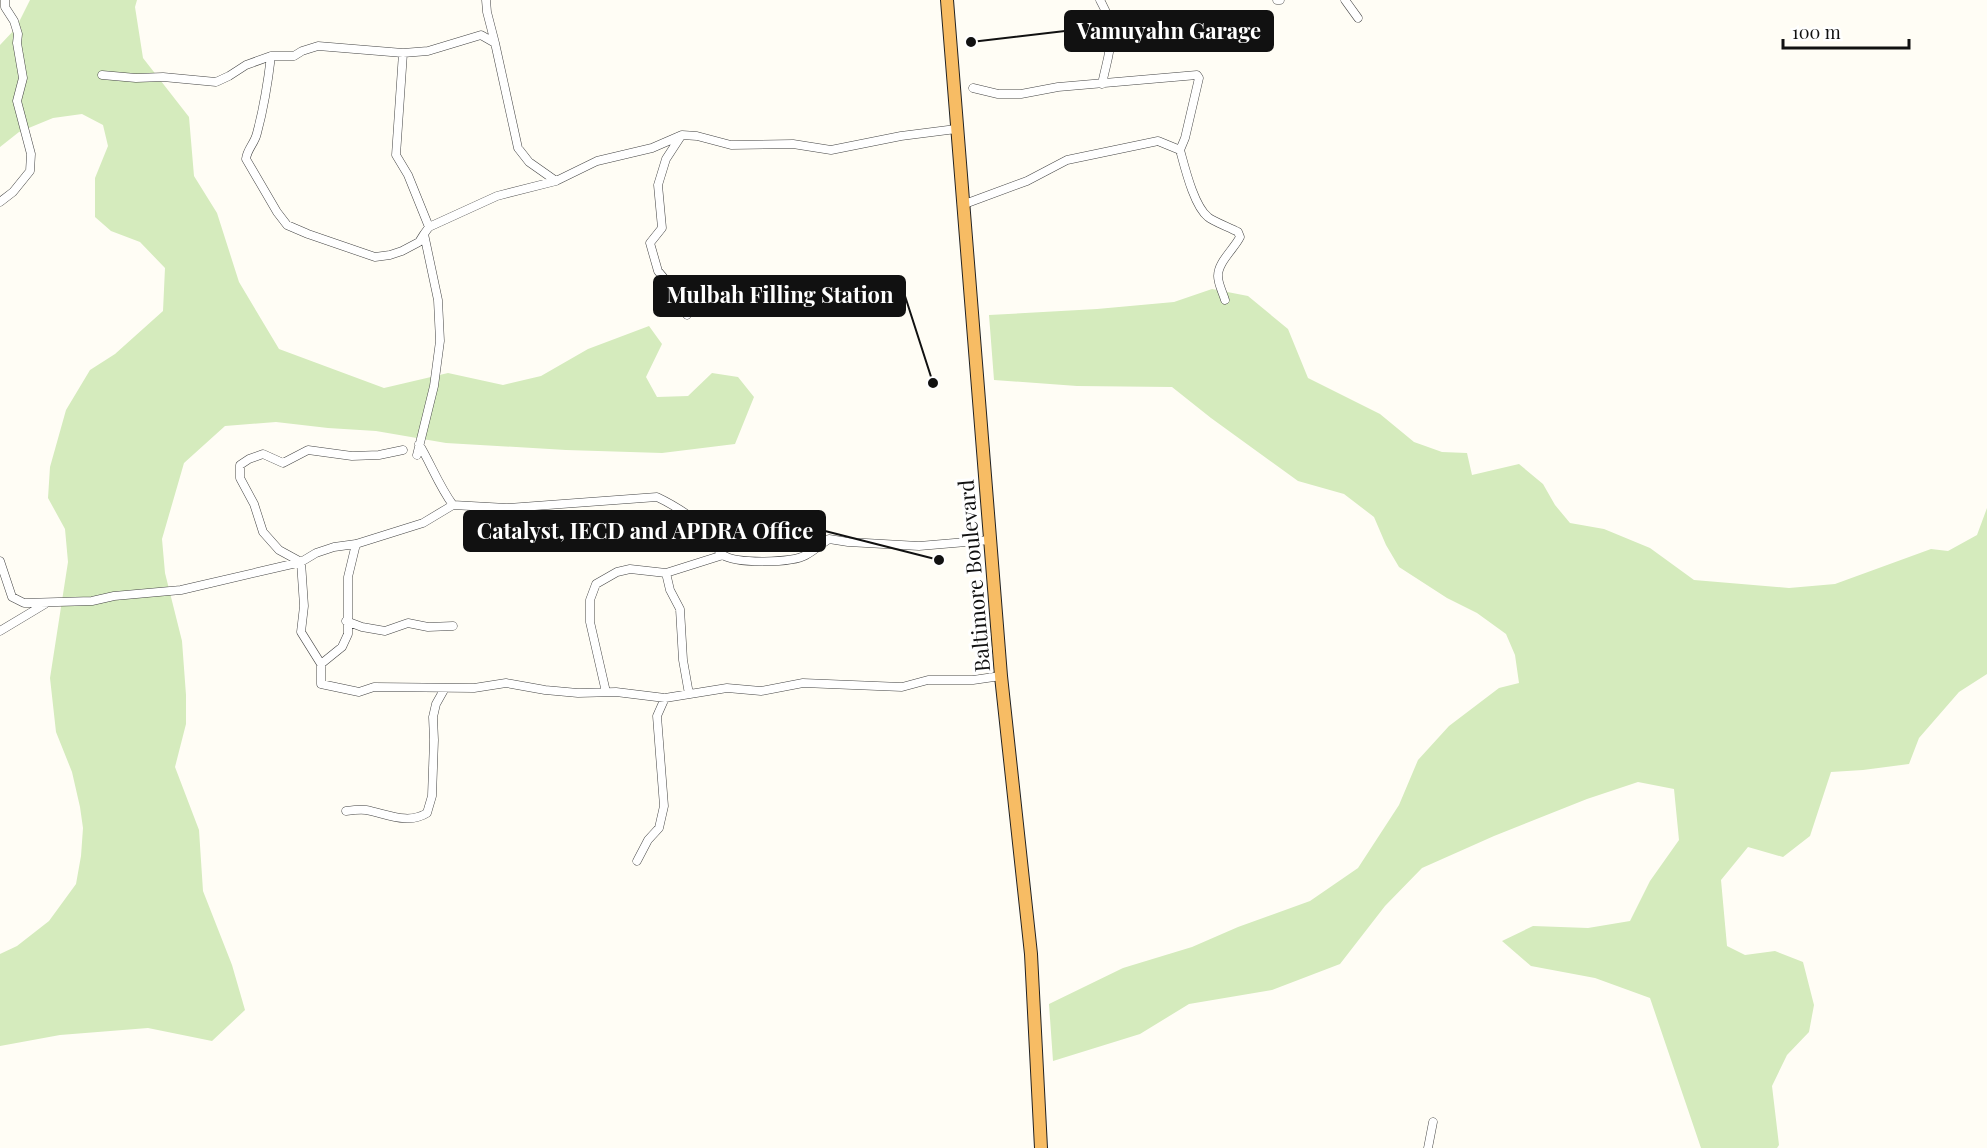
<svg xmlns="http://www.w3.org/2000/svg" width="1987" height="1148" font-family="'Playfair Display',serif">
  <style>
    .green { fill: #d5ebbd }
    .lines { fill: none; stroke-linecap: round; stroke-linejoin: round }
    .minor-casing { stroke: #444; stroke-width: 9 }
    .trunk-casing { stroke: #222; stroke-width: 14 }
    .minor { stroke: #fff; stroke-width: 8 }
    .trunk { stroke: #f7bc64; stroke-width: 12 }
    .labels { text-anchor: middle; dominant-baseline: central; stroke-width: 6; stroke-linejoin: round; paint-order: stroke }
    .street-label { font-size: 21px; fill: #111; stroke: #fff }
    .leader { fill: none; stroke: #111; stroke-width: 2 }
    .callout-dot { fill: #111; stroke: #fff; stroke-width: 2 }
    .callout { fill: #111; stroke: #111; stroke-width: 2 }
    .callout-label { font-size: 22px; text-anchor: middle; font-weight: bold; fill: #fff }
  </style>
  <rect width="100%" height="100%" fill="#fffdf5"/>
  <path class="green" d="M30,0H137L135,7L143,58L189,117L194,176L217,213L239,282L279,349L384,388L448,373L503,385L541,376L588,349L649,326L662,344L646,377L657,397L688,396L712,373L738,377L754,397L735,444L662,453L566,450L446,443L376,431L328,428L276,422L225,426L184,463L162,539L165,573L182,641L186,695V724L175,767L199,830L203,891L232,965L245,1010L212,1041L148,1028L60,1035L0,1046V954L17,946L49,921L76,884L81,856L83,828L80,807L72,772L56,732L50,678L68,562L65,529L48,498L50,467L66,410L90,370L115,354L163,311L165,268L140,242L111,231L95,217V178L108,146L103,125L82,114L53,118L19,132L0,147V45L16,28Z
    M1212,289L1248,296L1288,329L1308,378L1380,414L1414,442L1442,452L1467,453L1472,475L1519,464L1543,484L1555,505L1570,523L1604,529L1650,548L1694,580L1789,588L1835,584L1931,549L1948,551L1977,535L1987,508V674L1959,692L1919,738L1909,764L1863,770L1831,772L1810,836L1783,857L1748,847L1721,880L1727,946L1745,955L1775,951L1803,962L1814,1005L1809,1032L1787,1055L1772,1086L1779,1145L1777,1148H1701L1650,998L1595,978L1531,966L1502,941L1533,926L1588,928L1630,921L1650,881L1679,840L1674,789L1638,782L1587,799L1494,836L1422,868L1385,906L1340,964L1272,990L1189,1004L1140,1034L1053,1061L1049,1004L1123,968L1192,947L1238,927L1310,901L1358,868L1399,805L1418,760L1449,726L1499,688L1519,683L1515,655L1506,634L1477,613L1447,598L1399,567L1386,545L1374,517L1344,494L1298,481L1211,418L1172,387L1077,386L994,380L989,315L1097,309L1174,302Z"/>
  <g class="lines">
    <g class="minor-casing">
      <path id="minor" d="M486,0L487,12L495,43
        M1100,0C1119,33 1109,50 1102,84
        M1277,0H1280
        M1345,0L1358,18
        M403,53L396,155L408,175L429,227
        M271,56C268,82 264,107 257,133C255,143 247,149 246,159L277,212L287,225L308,234L375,257L390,255L402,251L419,242L424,234
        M102,75L136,78L163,77L216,82L229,76L246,65L271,56H294L302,51L318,46L403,53L428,51L481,35L495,43L518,148L529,162L556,181
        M973,88L998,94H1021L1058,87L1197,75L1199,78L1185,138L1180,150C1185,168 1194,206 1208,217C1212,221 1231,228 1238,232L1240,237C1234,249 1218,262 1218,276C1218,284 1223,293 1225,300
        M681,136L666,159L658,185L662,228L650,243L658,271L668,283L687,315
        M0,202L13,192L30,171L31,154L17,101L23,78L17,43L18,34L14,21L5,7V0
        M962,205L1027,181L1067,160L1158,141L1180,150
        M419,444C431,464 439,486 453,505
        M403,450L379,455L352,456L308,450L283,463L263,454L249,459L240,465V478L254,504L263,532L279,550L301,562L316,553L334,547L356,544L423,523L453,505L507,508L657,497C678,507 695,518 710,535C714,541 717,551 723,555C736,564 792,563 806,555C814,551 821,544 829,539L848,542L919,546L990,540
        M417,455L434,386L440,341L438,300L424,234L429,227L497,196L556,181L597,161L652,148L682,135L697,136L731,145L793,144L831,150L901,136L956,129
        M0,561L12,597L24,603L92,601L114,596L181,590L301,562L304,606L301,632L321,664V684L359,692L374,687L474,688L506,683L545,690L578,693L616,692L665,698L727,688L761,691L803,683L902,687L928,680H973L1001,676
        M666,573L670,590L680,609L683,660L689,694
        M346,621L362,627L385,631L408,623L428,627L453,626
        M0,631L45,604
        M321,664L342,647L348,634V577L356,544
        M606,692L590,622V600L596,584L617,572L630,569L666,573L723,555
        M346,811C353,810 360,809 366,810C387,814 408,825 427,813L432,796L434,740L433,717L436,704L445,688
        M637,861L648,840L659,828L664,806L657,716L665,698
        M1428,1148L1433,1122"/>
    </g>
    <g class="trunk-casing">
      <path id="trunk" d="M947,0L1001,676L1031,954L1041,1148"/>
    </g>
    <use href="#minor" class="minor"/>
    <use href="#trunk" class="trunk"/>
  </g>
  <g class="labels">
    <g class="street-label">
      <text transform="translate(973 576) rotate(-95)">Baltimore Boulevard</text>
    </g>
  </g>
  <path class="leader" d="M971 42L1065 31M933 383L905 296M939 560L825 531"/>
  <g class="callout-dot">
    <circle cx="971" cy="42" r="6"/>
    <circle cx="933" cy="383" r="6"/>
    <circle cx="939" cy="560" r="6"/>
  </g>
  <g class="callout">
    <rect x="1065" y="11" width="208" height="40" rx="6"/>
    <rect x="654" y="276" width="251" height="40" rx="6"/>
    <rect x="464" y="511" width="361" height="40" rx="6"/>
  </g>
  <g class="callout-label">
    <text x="1169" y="39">Vamuyahn Garage</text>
    <text x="780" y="303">Mulbah Filling Station</text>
    <text x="645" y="539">Catalyst, IECD and APDRA Office</text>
  </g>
  <path d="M1783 39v9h126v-9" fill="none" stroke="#111111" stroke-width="3"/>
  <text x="1792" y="39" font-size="18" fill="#111111" stroke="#ffffff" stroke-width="4.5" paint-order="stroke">100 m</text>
</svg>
